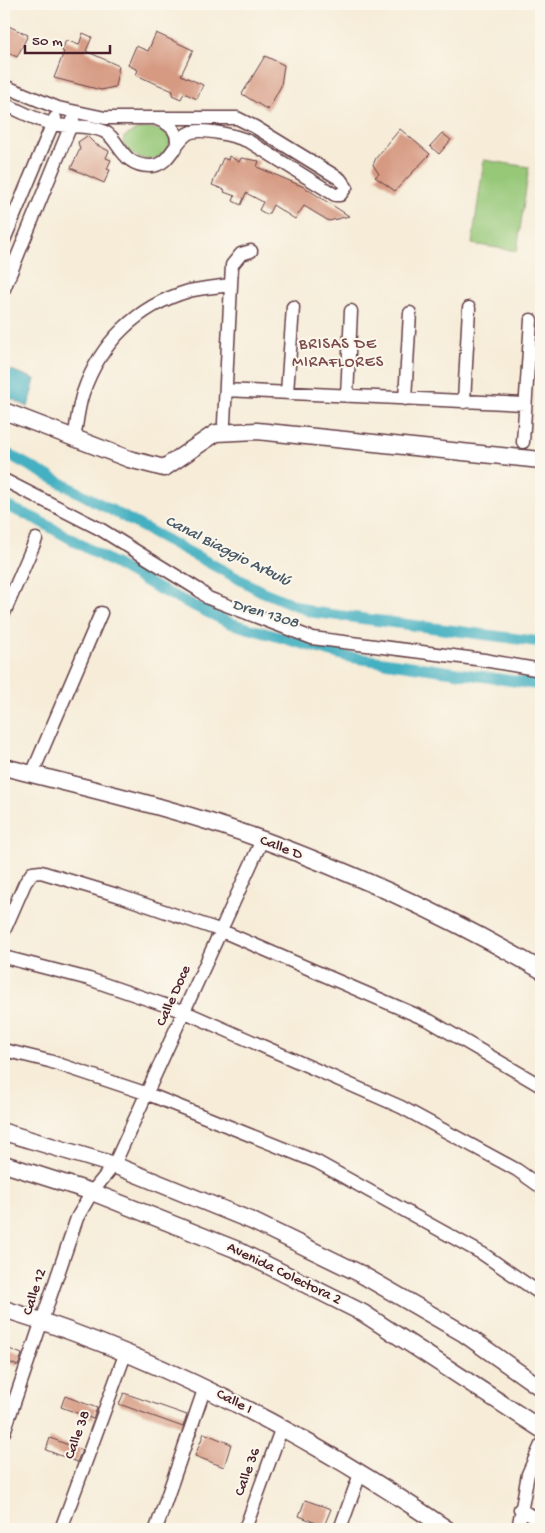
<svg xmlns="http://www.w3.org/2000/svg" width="545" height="1533" font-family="'Gochi Hand',sans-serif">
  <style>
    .green { fill: #96c878; stroke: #707452 }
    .water { fill: #44b0c1; stroke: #476876 }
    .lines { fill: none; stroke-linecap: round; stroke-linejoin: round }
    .canal { stroke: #44b0c1; stroke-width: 11 }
    .building { fill: #d69a82 }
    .minor-casing { stroke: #643e45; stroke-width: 15 }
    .tertiary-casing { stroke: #643e45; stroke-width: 19 }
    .minor { stroke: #fff; stroke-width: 12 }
    .tertiary { stroke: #fff; stroke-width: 16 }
    .labels { text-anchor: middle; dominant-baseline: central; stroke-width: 4; stroke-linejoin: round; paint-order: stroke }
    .street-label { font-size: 15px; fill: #4a1f2b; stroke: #fbf7ec }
    .neighbourhood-label { font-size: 16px; letter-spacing: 1px; fill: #7b4a49; stroke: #fbf7ec }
    .water-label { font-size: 16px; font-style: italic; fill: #485967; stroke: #fbf7ec }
  </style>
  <rect width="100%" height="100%" fill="#fbf7ec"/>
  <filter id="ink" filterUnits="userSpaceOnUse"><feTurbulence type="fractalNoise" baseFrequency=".02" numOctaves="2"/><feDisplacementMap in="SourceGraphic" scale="10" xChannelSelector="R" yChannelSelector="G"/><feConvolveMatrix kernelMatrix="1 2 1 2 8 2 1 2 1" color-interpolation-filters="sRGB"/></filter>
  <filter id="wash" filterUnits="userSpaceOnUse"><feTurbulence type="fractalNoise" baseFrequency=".0096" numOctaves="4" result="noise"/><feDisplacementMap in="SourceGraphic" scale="20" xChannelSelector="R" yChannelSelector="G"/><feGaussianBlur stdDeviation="1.12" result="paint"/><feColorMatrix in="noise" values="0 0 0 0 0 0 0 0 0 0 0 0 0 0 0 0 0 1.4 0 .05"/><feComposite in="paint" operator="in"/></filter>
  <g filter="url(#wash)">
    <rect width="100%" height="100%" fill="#f6ecd8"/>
    <path class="green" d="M153,128L166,133L171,141L164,155C146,162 136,160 123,145L124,137L138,129Z
      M484,160L529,167L517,251L472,244Z"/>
    <path class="water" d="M11,370L35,379L28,407L4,395L6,374Z"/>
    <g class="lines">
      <path class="canal" d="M4,452L261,591L312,612L541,642
        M4,505L36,519L159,589L230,623L349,657L541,685"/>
    </g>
    <g id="blocks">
      <path class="building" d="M4,24L28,35L17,57L4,51Z
        M83,33L92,37L86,51L119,66L115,87L101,90L54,78L64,52L62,51L66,40L79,45Z
        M156,33L193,50L181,75L203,85L197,99L184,93L181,99L172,95L173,91L136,75L138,70L128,65L136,46L148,51Z
        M265,56L284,65L281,86L268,110L242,94Z
        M400,129L430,154L395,191L375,177L379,174L373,165L376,158Z
        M442,133L451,140L439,154L430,146Z
        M87,136L95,144L109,151L106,158L111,160L107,169L110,170L104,183L71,168L80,149L78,142Z
        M229,156L239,162L241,158L259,161L257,167L304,187L349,216L329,221L304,206L295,219L273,205L268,215L259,210L263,202L246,193L241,205L233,201L235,196L224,192L225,190L212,185L223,158L228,160Z
        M4,1347L22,1354L18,1366L4,1360Z
        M124,1393L187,1415L183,1427L119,1404Z
        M65,1396L97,1408L93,1419L61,1407Z
        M204,1433L231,1444L224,1467L195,1456Z
        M50,1438L82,1450L77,1462L46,1450Z
        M305,1500L331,1509L324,1526L299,1516Z"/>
    </g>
  </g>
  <g filter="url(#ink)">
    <use href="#blocks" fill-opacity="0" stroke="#643e45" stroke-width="1"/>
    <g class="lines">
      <g class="minor-casing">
        <path id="minor" d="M4,86L58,108L105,118H237L255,127L340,179L346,187L340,195H335L250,142C237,136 199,126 187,134C173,144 169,166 150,166C120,166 120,138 103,131C88,124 69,128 53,124C37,121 19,110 4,104
          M157,119C171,124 180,132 176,148
          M4,240L55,118
          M4,289L73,120
          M226,390L525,404
          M287,393L293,307
          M347,396L351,311
          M405,399L410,313
          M464,402L469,308
          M224,423L232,265L241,254L251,251
          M74,438C77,424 78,407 83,393C100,343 137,306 189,291C202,288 217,287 230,285
          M523,442L531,320
          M4,480L100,529L199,590L208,598L312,638L484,660L541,670
          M4,613L36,539
          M32,774L101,613
          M4,931L25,883L32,873L41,872L117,895L222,931L430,1021L541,1086
          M4,957L89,979L185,1012L401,1107L517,1170L541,1187
          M4,1050L49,1061L148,1094L317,1162L483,1254L541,1294
          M4,1432L77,1218L92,1192L114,1165L262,840
          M520,1509L541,1522
          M61,1529L126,1352
          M156,1529L205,1387
          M245,1529L282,1427
          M340,1529L360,1474
          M518,1529L528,1474L541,1445"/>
      </g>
      <g class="tertiary-casing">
        <path id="tertiary" d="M4,411L129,459L164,468L216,433L257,431L541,460
          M4,767C90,789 179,809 263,840C359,875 453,919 541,970
          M4,1132L114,1165L252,1221L359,1273L463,1333L541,1388
          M4,1164L92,1192L235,1249L363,1313L541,1429
          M4,1309C163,1358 310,1436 447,1529"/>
      </g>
      <use href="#minor" class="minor"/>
      <use href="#tertiary" class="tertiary"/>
    </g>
  </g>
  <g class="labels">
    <g class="street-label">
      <text transform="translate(281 848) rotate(21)">Calle D</text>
      <text transform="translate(174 996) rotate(-66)">Calle Doce</text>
      <text transform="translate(284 1274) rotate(26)">Avenida Colectora 2</text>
      <text transform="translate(35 1292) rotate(-72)">Calle 12</text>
      <text transform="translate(234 1402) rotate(27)">Calle I</text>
      <text transform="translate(78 1435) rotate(-70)">Calle 38</text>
      <text transform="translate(248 1472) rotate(-70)">Calle 36</text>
    </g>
    <g class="neighbourhood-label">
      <text x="338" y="345">BRISAS DE<tspan x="338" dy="18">MIRAFLORES</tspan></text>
    </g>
    <g class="water-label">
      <text transform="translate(227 552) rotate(27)">Canal Biaggio Arbulú</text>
      <text transform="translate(265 615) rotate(17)">Dren 1308</text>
    </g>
  </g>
  <rect width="545" height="1533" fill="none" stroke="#fbf7ec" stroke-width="20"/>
  <path d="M25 45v8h85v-8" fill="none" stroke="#4a1f2b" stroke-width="2.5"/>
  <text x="32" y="45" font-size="15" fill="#4a1f2b" stroke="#fbf7ec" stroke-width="4" paint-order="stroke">50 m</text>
</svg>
